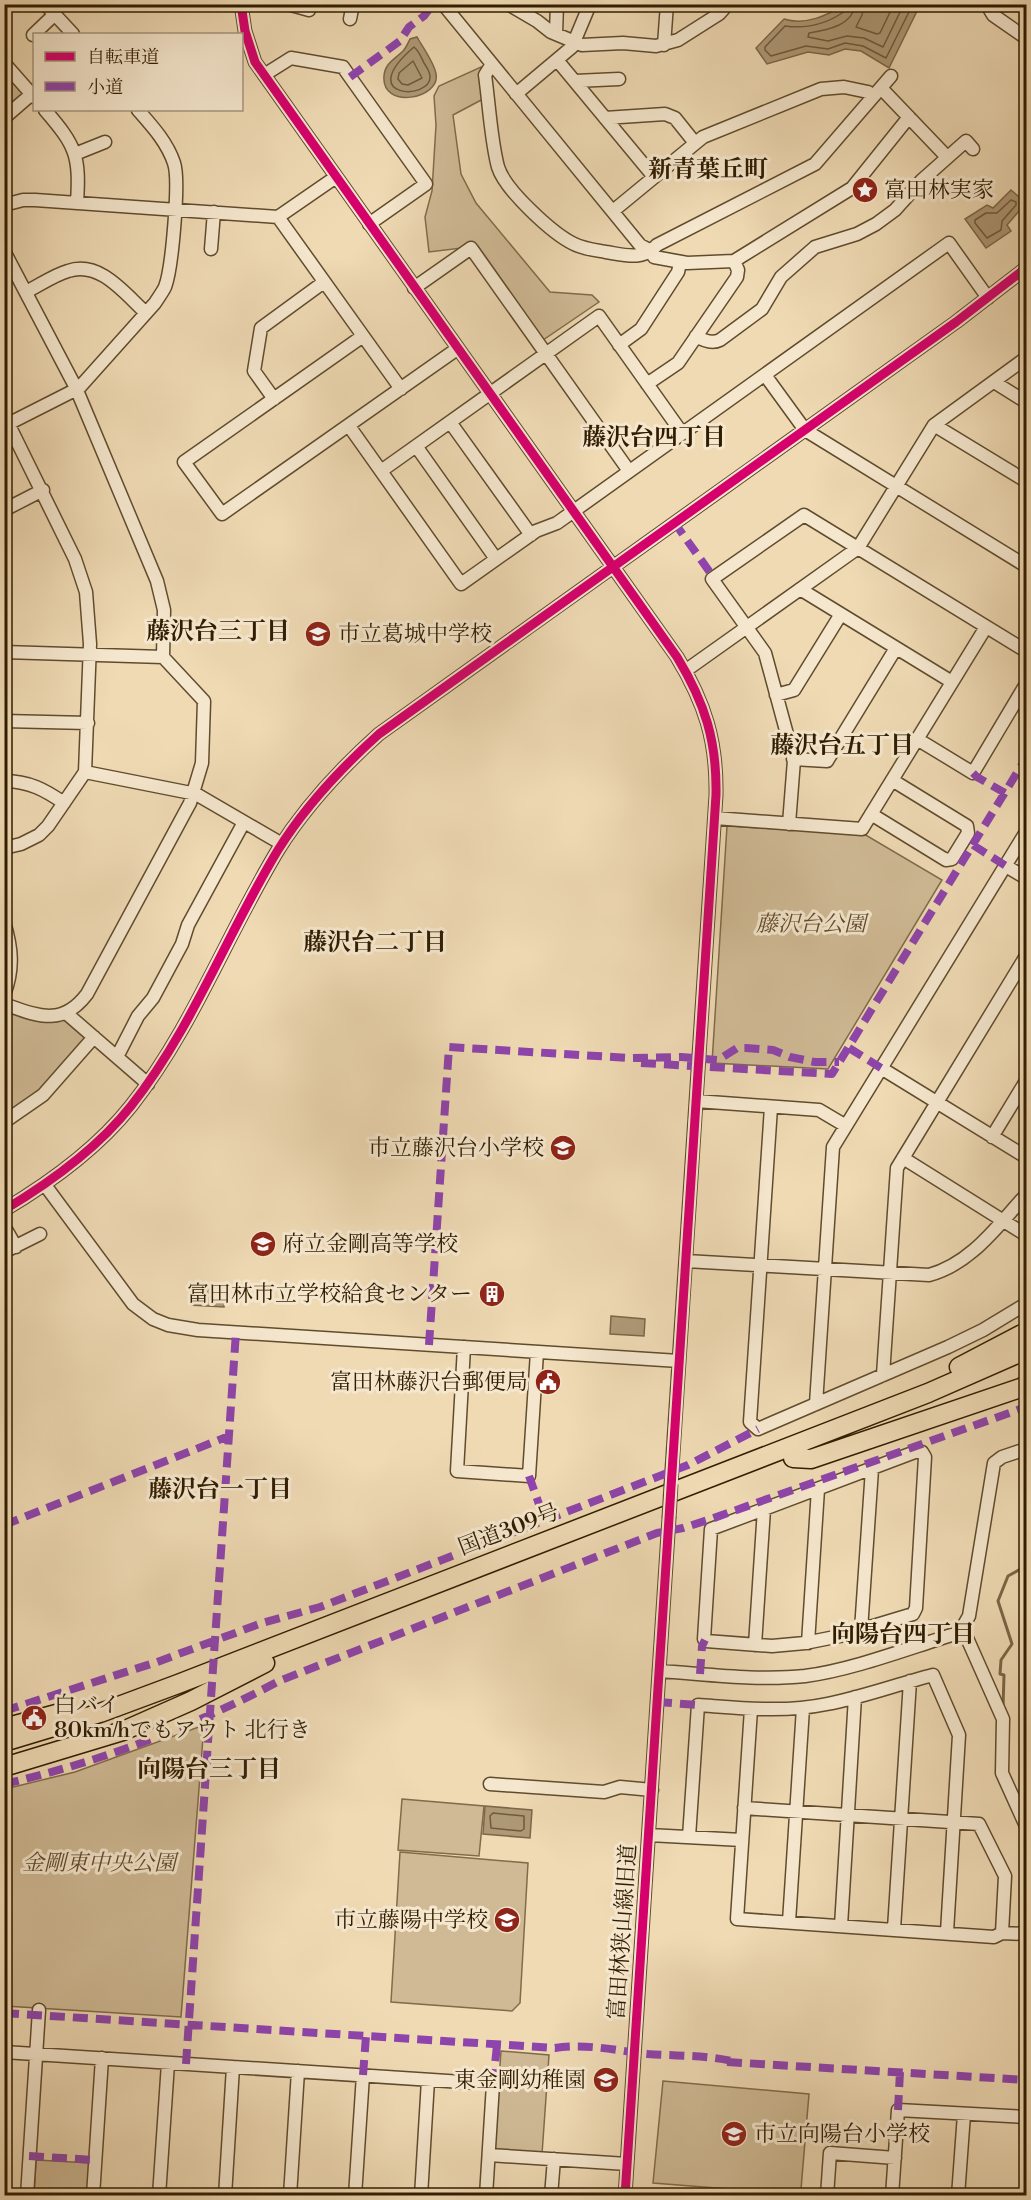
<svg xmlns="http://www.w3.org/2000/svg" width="1031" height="2200" font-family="'Libre Bodoni','Noto Serif JP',serif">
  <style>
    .green { fill: #cfba95; stroke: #806b4a; stroke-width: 1.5 }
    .water { fill: #ae9977; stroke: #7c6747; stroke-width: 1.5 }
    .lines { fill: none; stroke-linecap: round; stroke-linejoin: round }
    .shore { stroke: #6f5a3c; stroke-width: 1.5 }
    .stream { stroke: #7c6747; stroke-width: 3 }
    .minor-casing { stroke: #604c2d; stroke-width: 15 }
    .highway-casing { stroke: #301c00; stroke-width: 21 }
    .minor { stroke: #f5e7ce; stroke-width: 12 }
    .highway { stroke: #efdab4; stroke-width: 18 }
    .minor-bridge-casing { stroke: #604c2d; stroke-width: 15; stroke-linecap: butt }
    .minor-bridge { stroke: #f5e7ce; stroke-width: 12 }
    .quiet { stroke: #8e44ad; stroke-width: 8; stroke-dasharray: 15 8; stroke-linecap: butt }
    .cycleway-casing { stroke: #f5e7ce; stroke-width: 13 }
    .cycleway { stroke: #d6006c; stroke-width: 9 }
    .labels { text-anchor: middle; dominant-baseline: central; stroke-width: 6; stroke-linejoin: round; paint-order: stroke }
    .poi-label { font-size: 22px; fill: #301c00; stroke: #f5e7ce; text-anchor: start }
    .park-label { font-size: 22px; font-style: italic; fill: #604b2d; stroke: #f5e7ce }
    .street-label { font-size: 22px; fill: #301c00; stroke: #f5e7ce }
    .neighbourhood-label { font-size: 24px; font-weight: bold; fill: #301c00; stroke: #f5e7ce }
  </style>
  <rect width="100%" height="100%" fill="#efdab4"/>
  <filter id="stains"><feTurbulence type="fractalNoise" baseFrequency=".00333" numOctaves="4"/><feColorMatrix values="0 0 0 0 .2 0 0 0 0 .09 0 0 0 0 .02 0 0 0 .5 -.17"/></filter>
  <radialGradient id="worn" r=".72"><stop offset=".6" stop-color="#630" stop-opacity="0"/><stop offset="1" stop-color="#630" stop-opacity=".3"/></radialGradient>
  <path class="green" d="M481,67L485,98L453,115L461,174L476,203L550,292L592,295L599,302L543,340L478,246L429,252L425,217L432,191L436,125L434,96L439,86Z
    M4,71L23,94L4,110Z
    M727,826L864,834L942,880L828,1069L712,1063Z
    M6,1011L42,1022L64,1019L86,1037L40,1093L4,1116Z
    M204,1725L181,2017L5,2006V1789L75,1772Z
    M402,1799L484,1806L479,1856L398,1850Z
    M400,1852L528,1863L520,2003L512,2011L391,2002Z
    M501,2051L549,2055L542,2154L494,2151Z
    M663,2081L809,2094L801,2189L793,2194L653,2183Z
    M36,2160L91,2163L89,2195L34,2196Z"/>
  <path class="water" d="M845,5H920L889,68L861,51L845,49L829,55L808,52L767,64L756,48L784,19C806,26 827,15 845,5Z
    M417,37C422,46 435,64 436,74C441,99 381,110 384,76C385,63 395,59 403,51C406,48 408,43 410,39Z
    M1011,190L1026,203L1007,225L1011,231L986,248L965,219L987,205L993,208Z
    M191,1286L225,1288L224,1307L190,1305Z
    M611,1316L645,1319L644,1336L610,1334Z
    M485,1806L532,1810L530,1838L483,1834Z"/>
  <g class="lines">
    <path class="shore" d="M847,4L845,11C827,24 807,29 785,26L765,47V50L771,56L806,46L828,49L845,43L863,46L886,58L913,4
      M855,4C853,26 826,30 809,33L808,37L828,41L847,36L864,38L883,47L904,4
      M864,4L862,15L856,27L877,34L880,33L894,4
      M414,47C419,51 421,57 424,63C426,66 430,72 430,76C432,101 353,99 414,47Z
      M413,61L422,78L408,85L402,84L398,79L399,73Z
      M1011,200L1016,202V205L1002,221L1001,230L987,238L975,223V220L986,213H997Z
      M493,1813L524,1816V1829L521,1831L491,1828L490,1816Z"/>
    <path class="stream" d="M1003,1708L1004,1675L1000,1674L1001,1660L1012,1644L998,1601L1008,1576L1026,1566"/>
    <g class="minor-casing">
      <path id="minor" d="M45,4L73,34
        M241,4L245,31L255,62L677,657C705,703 717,741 716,795L671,1484
        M443,4L640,245L651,251L654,257L687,263L734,261L852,188L909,117
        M508,4L537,21L551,32L582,45L623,43L656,46L678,40L719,14L728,4
        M291,5L309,10L310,4
        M990,10L993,15L1026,38
        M350,19L353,4
        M556,34L557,4
        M33,35L55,14
        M664,45L667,4
        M557,60L654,177
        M4,63L34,97
        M492,64L485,75C489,103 491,141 498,167C505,190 553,234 574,244C584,249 595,250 606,252C625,255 643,261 657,245L815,164L891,76
        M264,75L291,58L343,67L350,77L426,184L369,224
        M575,81L619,79
        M881,88L947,157
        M516,94L572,47L590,4
        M45,110C76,146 80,155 77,203
        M4,118L34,92
        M605,118L665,114L675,118L695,143
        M75,154L105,142
        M4,205L23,200H35L278,217L336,177
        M613,211L703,137L821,89L844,87L868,92L874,96
        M278,217L401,389
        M211,249L214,212
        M4,251L76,388L157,581L164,610L163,657
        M414,288L471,248L629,471
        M26,292C40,285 54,275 68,271C100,260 125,294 146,313
        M363,336L184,462L222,514L457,349
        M696,336C704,341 712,344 720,340L762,309L781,277L815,247L857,234L876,224L895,210L922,180L966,141L973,149
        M619,345L641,329L678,272L680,263
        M765,375L805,430L1026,566
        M994,382L1026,402
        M647,384L678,363L737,277L738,270L734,261
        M274,399L254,371L261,328L324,282
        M4,415L75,559L86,592L90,644L85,772L48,826L39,835L21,844L4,848
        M450,422L531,535
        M934,425L1026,481
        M4,426L79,388L155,303C158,298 162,293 165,287C172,269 180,180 174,163C167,142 152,126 138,110
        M349,426L461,584L536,531L557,523L949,243L988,298
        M416,446L496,559
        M381,471L599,316L682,433
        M4,510L43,490
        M4,587V628
        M800,589L952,682
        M4,652L163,657L204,701L202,763L190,803L87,994C62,1027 38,1016 4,1004
        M685,671L858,548L934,425L1026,358
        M776,695L794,690L841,614
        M4,721L88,723
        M917,739L973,773L1026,684
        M793,759L827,761L896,648
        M85,772L196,794L282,844
        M4,781C29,781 45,790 64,803
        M871,814L946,860L952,859L968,833L967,826L892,780
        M715,818L862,829L986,627
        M789,824L794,760L765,653L712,579L804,515L1026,651
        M1006,866L1026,878
        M4,922C12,948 14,969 4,995
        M66,1013L148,1084
        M117,1057L138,1016L153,998L182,944L188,925L244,822
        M881,1068L1026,1157
        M696,1101L819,1110L846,1126
        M771,1107L750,1422L758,1429L948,1347L983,1330L1026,1304
        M4,1122L43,1095L94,1037
        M992,1137L1026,1081
        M903,1158L1026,1235
        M45,1185L133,1304L153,1319L168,1325L198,1330L679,1361
        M4,1210C51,1182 97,1149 131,1106C192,1029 227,934 278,850C306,805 340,769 379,734L956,322L1026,268
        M4,1226L16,1247
        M4,1252L40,1234
        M686,1261L929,1275C971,1264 998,1225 1026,1195
        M464,1347L457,1471L529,1476L537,1352
        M883,1375L897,1168L1026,956
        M816,1404L833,1147L1026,832
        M915,1452H922L925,1457L916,1608L913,1614L840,1636L805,1643L772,1646L706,1641L704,1639L711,1529Z
        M861,1630L872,1469
        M961,1630L967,1638L1003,1719L1002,1773L1026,1826
        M808,1643L818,1489
        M755,1645L764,1509
        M659,1671C707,1674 757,1681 805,1676C852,1670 909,1648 955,1634L961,1630L969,1616L994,1463L1002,1457L1026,1449
        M751,1709L737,1919L994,1937L1002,1933L1026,1934
        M490,1784L604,1792L620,1787L652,1790
        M744,1808L979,1824L1005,1876L1002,1933
        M649,1835L742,1840
        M689,1837L698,1705C741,1708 784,1713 827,1704C863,1697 898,1684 933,1675L959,1735L947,1932
        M789,1922L803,1708
        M841,1926L855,1697
        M894,1929L910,1681
        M4,2052L493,2084L486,2196
        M489,2155L627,2164
        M27,2196L39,2010
        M93,2196L102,2058
        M159,2196L168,2063
        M225,2196L233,2067
        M290,2196L298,2071
        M355,2196L363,2075
        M421,2196L428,2080
        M551,2196L554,2159
        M625,2196L669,1518
        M827,2196L830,2153L895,2158
        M892,2196L898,2110L1026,2117
        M958,2196L964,2114"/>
    </g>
    <g class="highway-casing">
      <path id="highway" d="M959,1367L1026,1332
        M793,1458L811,1459L1026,1386
        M4,1728L64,1712
        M4,1742L100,1713L178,1684L928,1393L1026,1350
        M4,1767L123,1731L191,1701L265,1663"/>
    </g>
    <use href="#minor" class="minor"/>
    <use href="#highway" class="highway"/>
    <g class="minor-bridge-casing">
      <path id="minor-bridge" d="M669,1518L671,1484"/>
    </g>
    <use href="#minor-bridge" class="minor-bridge"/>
    <path class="quiet" d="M350,77L400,41L409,27L424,16L433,4
      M674,522L714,578
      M973,773L977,777L1005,793
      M973,845L1006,866
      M849,1048L881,1068
      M641,1063L832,1074L1026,758
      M429,1345L449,1047L629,1058L681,1057L718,1060L737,1048H746L773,1050L790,1057L815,1062H839
      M529,1476L545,1521
      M4,1525L229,1436
      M700,1674L702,1646L705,1640
      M657,1702L698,1705
      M4,1711L157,1662L262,1623L320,1607L688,1465L758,1429
      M4,1784C100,1762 193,1727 279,1681L657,1533L683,1528L711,1519L1026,1407
      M4,2013L555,2048C586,2043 618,2051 648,2054C676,2056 705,2055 732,2061
      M727,2062L1026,2080
      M186,2064L236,1332
      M363,2075L366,2036
      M493,2084L497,2045
      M898,2110L900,2072
      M29,2156L96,2160"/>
    <g class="cycleway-casing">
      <path id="cycleway" d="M241,4L245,31L255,62L677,657C705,703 717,741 716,795L625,2196
        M4,1210C51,1182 97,1149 131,1106C192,1029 227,934 278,850C306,805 340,769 379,734L956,322L1026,268"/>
    </g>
    <use href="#cycleway" class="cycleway"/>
  </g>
  <defs>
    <g id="sight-disc" transform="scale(1.35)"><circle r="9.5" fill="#8f2418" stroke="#f5e7ce"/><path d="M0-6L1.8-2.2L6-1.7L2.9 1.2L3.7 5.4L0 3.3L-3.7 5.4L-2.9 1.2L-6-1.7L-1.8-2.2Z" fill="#fff"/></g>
    <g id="school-disc" transform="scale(1.35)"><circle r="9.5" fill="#8f2418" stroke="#f5e7ce"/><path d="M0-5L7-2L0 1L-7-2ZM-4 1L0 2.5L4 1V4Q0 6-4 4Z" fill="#fff"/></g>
    <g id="building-disc" transform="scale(1.35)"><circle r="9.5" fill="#8f2418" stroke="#f5e7ce"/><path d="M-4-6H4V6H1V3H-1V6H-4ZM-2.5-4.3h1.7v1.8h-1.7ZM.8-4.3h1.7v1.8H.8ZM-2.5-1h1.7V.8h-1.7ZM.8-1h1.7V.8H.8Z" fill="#fff"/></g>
    <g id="civic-disc" transform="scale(1.35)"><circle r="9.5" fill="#8f2418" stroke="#f5e7ce"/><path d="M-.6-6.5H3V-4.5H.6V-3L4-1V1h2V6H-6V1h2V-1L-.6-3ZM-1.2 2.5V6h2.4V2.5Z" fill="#fff"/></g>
  </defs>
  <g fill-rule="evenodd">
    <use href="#sight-disc" x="865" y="190"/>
    <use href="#school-disc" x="318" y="634"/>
    <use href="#school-disc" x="563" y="1148"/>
    <use href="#school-disc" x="263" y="1244"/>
    <use href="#building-disc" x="492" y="1294"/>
    <use href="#civic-disc" x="548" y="1382"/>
    <use href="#civic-disc" x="34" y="1718"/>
    <use href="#school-disc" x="507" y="1920"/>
    <use href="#school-disc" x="606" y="2080"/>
    <use href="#school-disc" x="734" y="2134"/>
  </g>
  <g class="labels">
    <g class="poi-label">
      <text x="884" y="190">富田林実家</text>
      <text x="338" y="634">市立葛城中学校</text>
      <text x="544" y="1148" text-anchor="end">市立藤沢台小学校</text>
      <text x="282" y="1244">府立金剛高等学校</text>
      <text x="472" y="1294" text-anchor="end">富田林市立学校給食センター</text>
      <text x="528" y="1382" text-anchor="end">富田林藤沢台郵便局</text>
      <text x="54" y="1705">白バイ<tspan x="54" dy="25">80km/hでもアウト 北行き</tspan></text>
      <text x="488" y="1920" text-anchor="end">市立藤陽中学校</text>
      <text x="586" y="2080" text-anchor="end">東金剛幼稚園</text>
      <text x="754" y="2134">市立向陽台小学校</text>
    </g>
    <g class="park-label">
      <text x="811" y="924">藤沢台公園</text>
      <text x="99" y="1863">金剛東中央公園</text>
    </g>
    <g class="street-label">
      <text transform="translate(509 1530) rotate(-21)">国道309号</text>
      <text transform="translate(623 1932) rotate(-86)">富田林狭山線旧道</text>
    </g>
    <g class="neighbourhood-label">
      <text x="708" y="170">新青葉丘町</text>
      <text x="654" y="438">藤沢台四丁目</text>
      <text x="218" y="632">藤沢台三丁目</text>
      <text x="842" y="746">藤沢台五丁目</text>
      <text x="375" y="943">藤沢台二丁目</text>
      <text x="220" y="1490">藤沢台一丁目</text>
      <text x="903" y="1635">向陽台四丁目</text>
      <text x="209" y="1770">向陽台三丁目</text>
    </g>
  </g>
  <rect width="1031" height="2200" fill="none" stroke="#efdab4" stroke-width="24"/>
  <rect x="6" y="6" width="1019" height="2188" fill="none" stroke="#301c00" stroke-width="3"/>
  <rect x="12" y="12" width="1007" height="2176" fill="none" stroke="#301c00" stroke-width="1.5"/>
  <rect x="33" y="33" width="210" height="78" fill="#f5e7ce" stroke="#a6967c" stroke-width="1.5"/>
  <rect x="45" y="52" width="30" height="9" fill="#d6006c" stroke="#a6967c" stroke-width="1.5"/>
  <text x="87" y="63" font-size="18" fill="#301c00">自転車道</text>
  <rect x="45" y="82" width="30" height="9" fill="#8e44ad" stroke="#a6967c" stroke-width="1.5"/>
  <text x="87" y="93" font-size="18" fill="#301c00">小道</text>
  <rect width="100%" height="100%" filter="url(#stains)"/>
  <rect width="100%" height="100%" fill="url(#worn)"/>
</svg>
